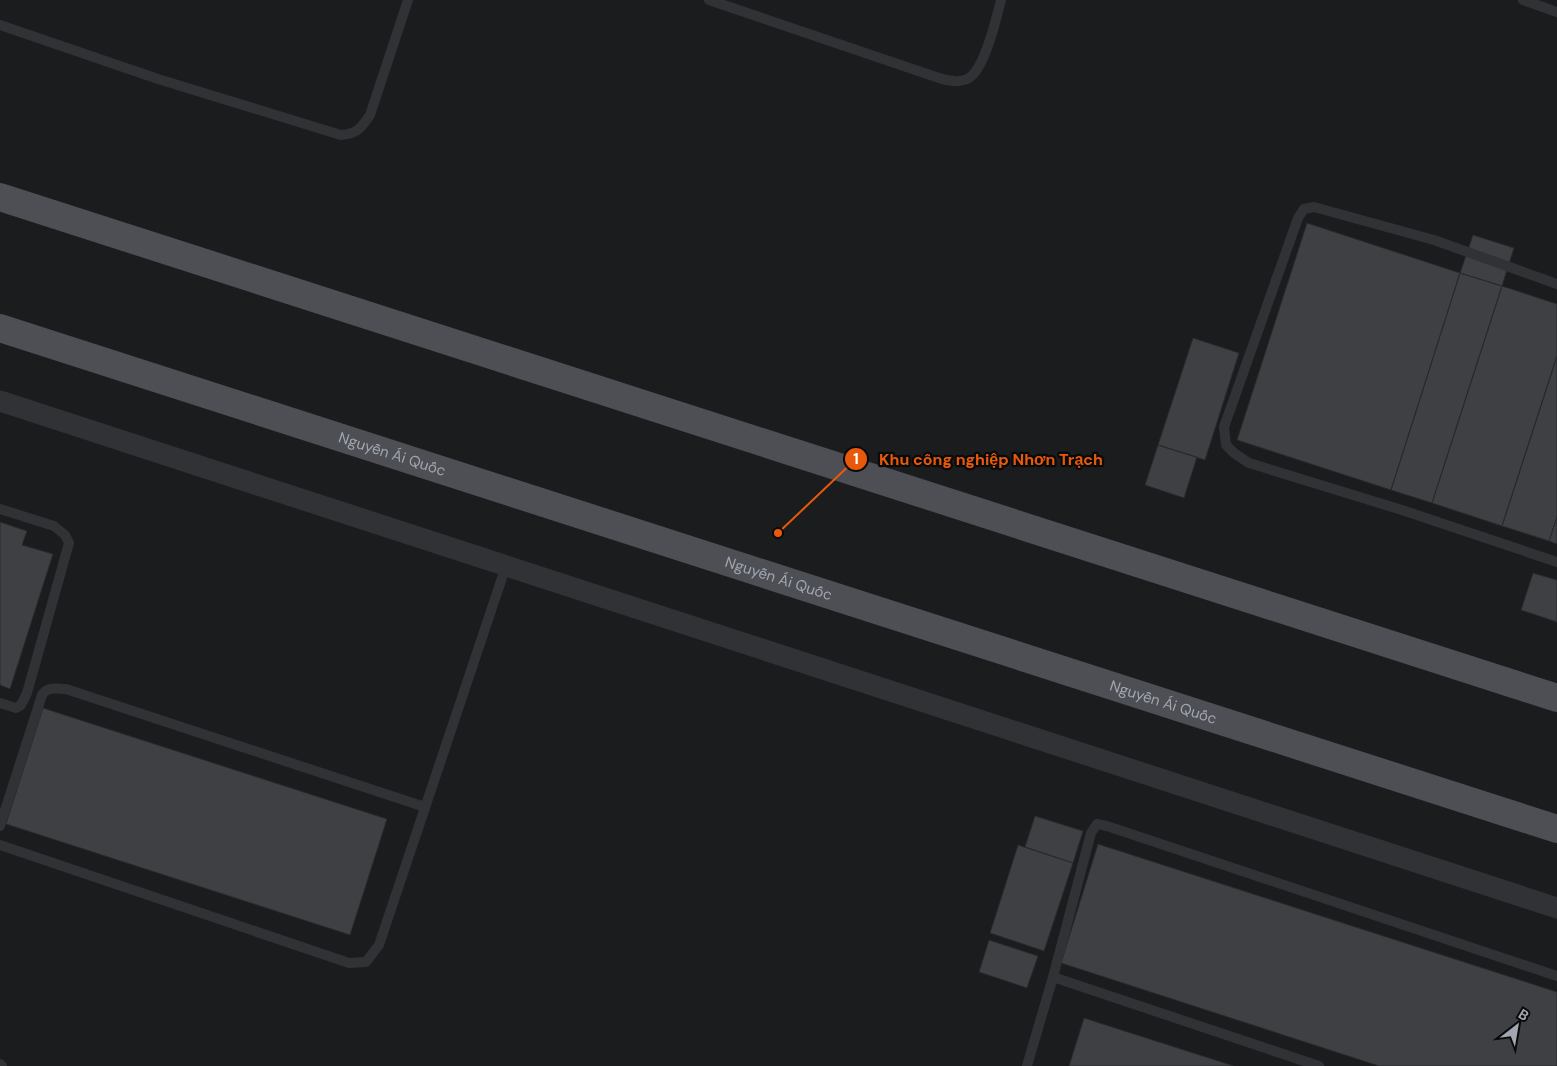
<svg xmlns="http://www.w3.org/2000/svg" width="1557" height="1066" font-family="'DM Sans',sans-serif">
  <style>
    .built { fill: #1b1c1d }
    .building { fill: #3e4044; stroke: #292a2c }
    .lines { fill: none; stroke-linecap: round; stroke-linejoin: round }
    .lane { stroke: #313235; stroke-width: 10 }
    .street { stroke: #313235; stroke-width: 21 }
    .primary { stroke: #4d4f54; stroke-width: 28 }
    .labels { text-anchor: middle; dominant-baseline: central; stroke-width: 4.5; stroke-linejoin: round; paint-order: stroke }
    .street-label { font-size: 15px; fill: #a1a7b1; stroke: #0a0a0b }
    .leader { fill: none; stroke: #e8590c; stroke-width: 2 }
    .callout-dot { fill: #e8590c; stroke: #0a0a0b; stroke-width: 2 }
    .mark-label { font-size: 15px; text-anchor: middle; font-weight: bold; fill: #fff }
    .callout-label { font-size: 16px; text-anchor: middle; font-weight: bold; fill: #e8590c; stroke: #0a0a0b; stroke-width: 4.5; stroke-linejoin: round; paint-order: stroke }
  </style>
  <rect width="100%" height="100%" fill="#0f0f11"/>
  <path class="built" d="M0,0H1557V1066H0Z"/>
  <path class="building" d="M1307,223L1460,273L1391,490L1237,440Z
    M1473,235L1514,248L1502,286L1460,273Z
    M1460,273L1502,286L1432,503L1391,490Z
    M1502,286L1557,304V356L1502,526L1432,503Z
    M1193,338L1239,353L1205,460L1158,445Z
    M1557,356V517L1549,541L1502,526Z
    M1158,445L1197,457L1184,498L1145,485Z
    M1557,517V544L1549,541Z
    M0,522L27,531L22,545L53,554L10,689L0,685Z
    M1533,573L1557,580V622L1521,610Z
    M43,708L387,819L350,935L6,824Z
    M1035,816L1083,831L1073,863L1025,847Z
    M1098,844L1557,992V1066H1379L1061,963Z
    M1018,845L1073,863L1044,951L990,933Z
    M989,940L1038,956L1027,988L979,972Z
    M1084,1018L1234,1066H1069Z"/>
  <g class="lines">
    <path class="lane" d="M709,0L942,79C951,81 960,83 969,78C985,68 996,19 1001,0
      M1523,0L1557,12
      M0,25L158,79L341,135C358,133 361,128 370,115L408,0
      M1557,284L1434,240L1314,207L1304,209L1298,218L1224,427L1226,445L1234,453L1249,463L1402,510L1557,562
      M0,509L54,526L65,535L69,543L27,693L21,705L16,708L0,703
      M0,826L42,695C47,686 56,689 66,689L425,807
      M0,845L349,963L366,962L379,945L506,566
      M1053,977L1319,1066
      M0,1064L2,1066
      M1027,1066L1053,977L1091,833L1097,824L1107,826L1557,976"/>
    <path class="street" d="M0,401L1557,908"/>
    <g class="primary">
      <path d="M0,197L1557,698"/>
      <path id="s1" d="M0,328L1557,829"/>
    </g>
  </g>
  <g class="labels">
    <g class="street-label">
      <text stroke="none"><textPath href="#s1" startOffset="412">Nguyễn Ái Quốc</textPath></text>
      <text stroke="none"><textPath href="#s1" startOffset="818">Nguyễn Ái Quốc</textPath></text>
      <text stroke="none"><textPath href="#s1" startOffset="1222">Nguyễn Ái Quốc</textPath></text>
    </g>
  </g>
  <path class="leader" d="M778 533L856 459"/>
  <g class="callout-dot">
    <circle cx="778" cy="533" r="5"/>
    <circle cx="856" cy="459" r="12"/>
  </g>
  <g class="mark-label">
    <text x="856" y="464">1</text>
  </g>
  <g class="callout-label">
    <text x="991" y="465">Khu công nghiệp Nhơn Trạch</text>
  </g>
  <g transform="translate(1517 1026) rotate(31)" stroke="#0a0a0b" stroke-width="4" paint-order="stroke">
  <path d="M0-4L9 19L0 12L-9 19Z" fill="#a1a7b1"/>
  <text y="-8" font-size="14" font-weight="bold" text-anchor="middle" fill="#a1a7b1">B</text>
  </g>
</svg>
